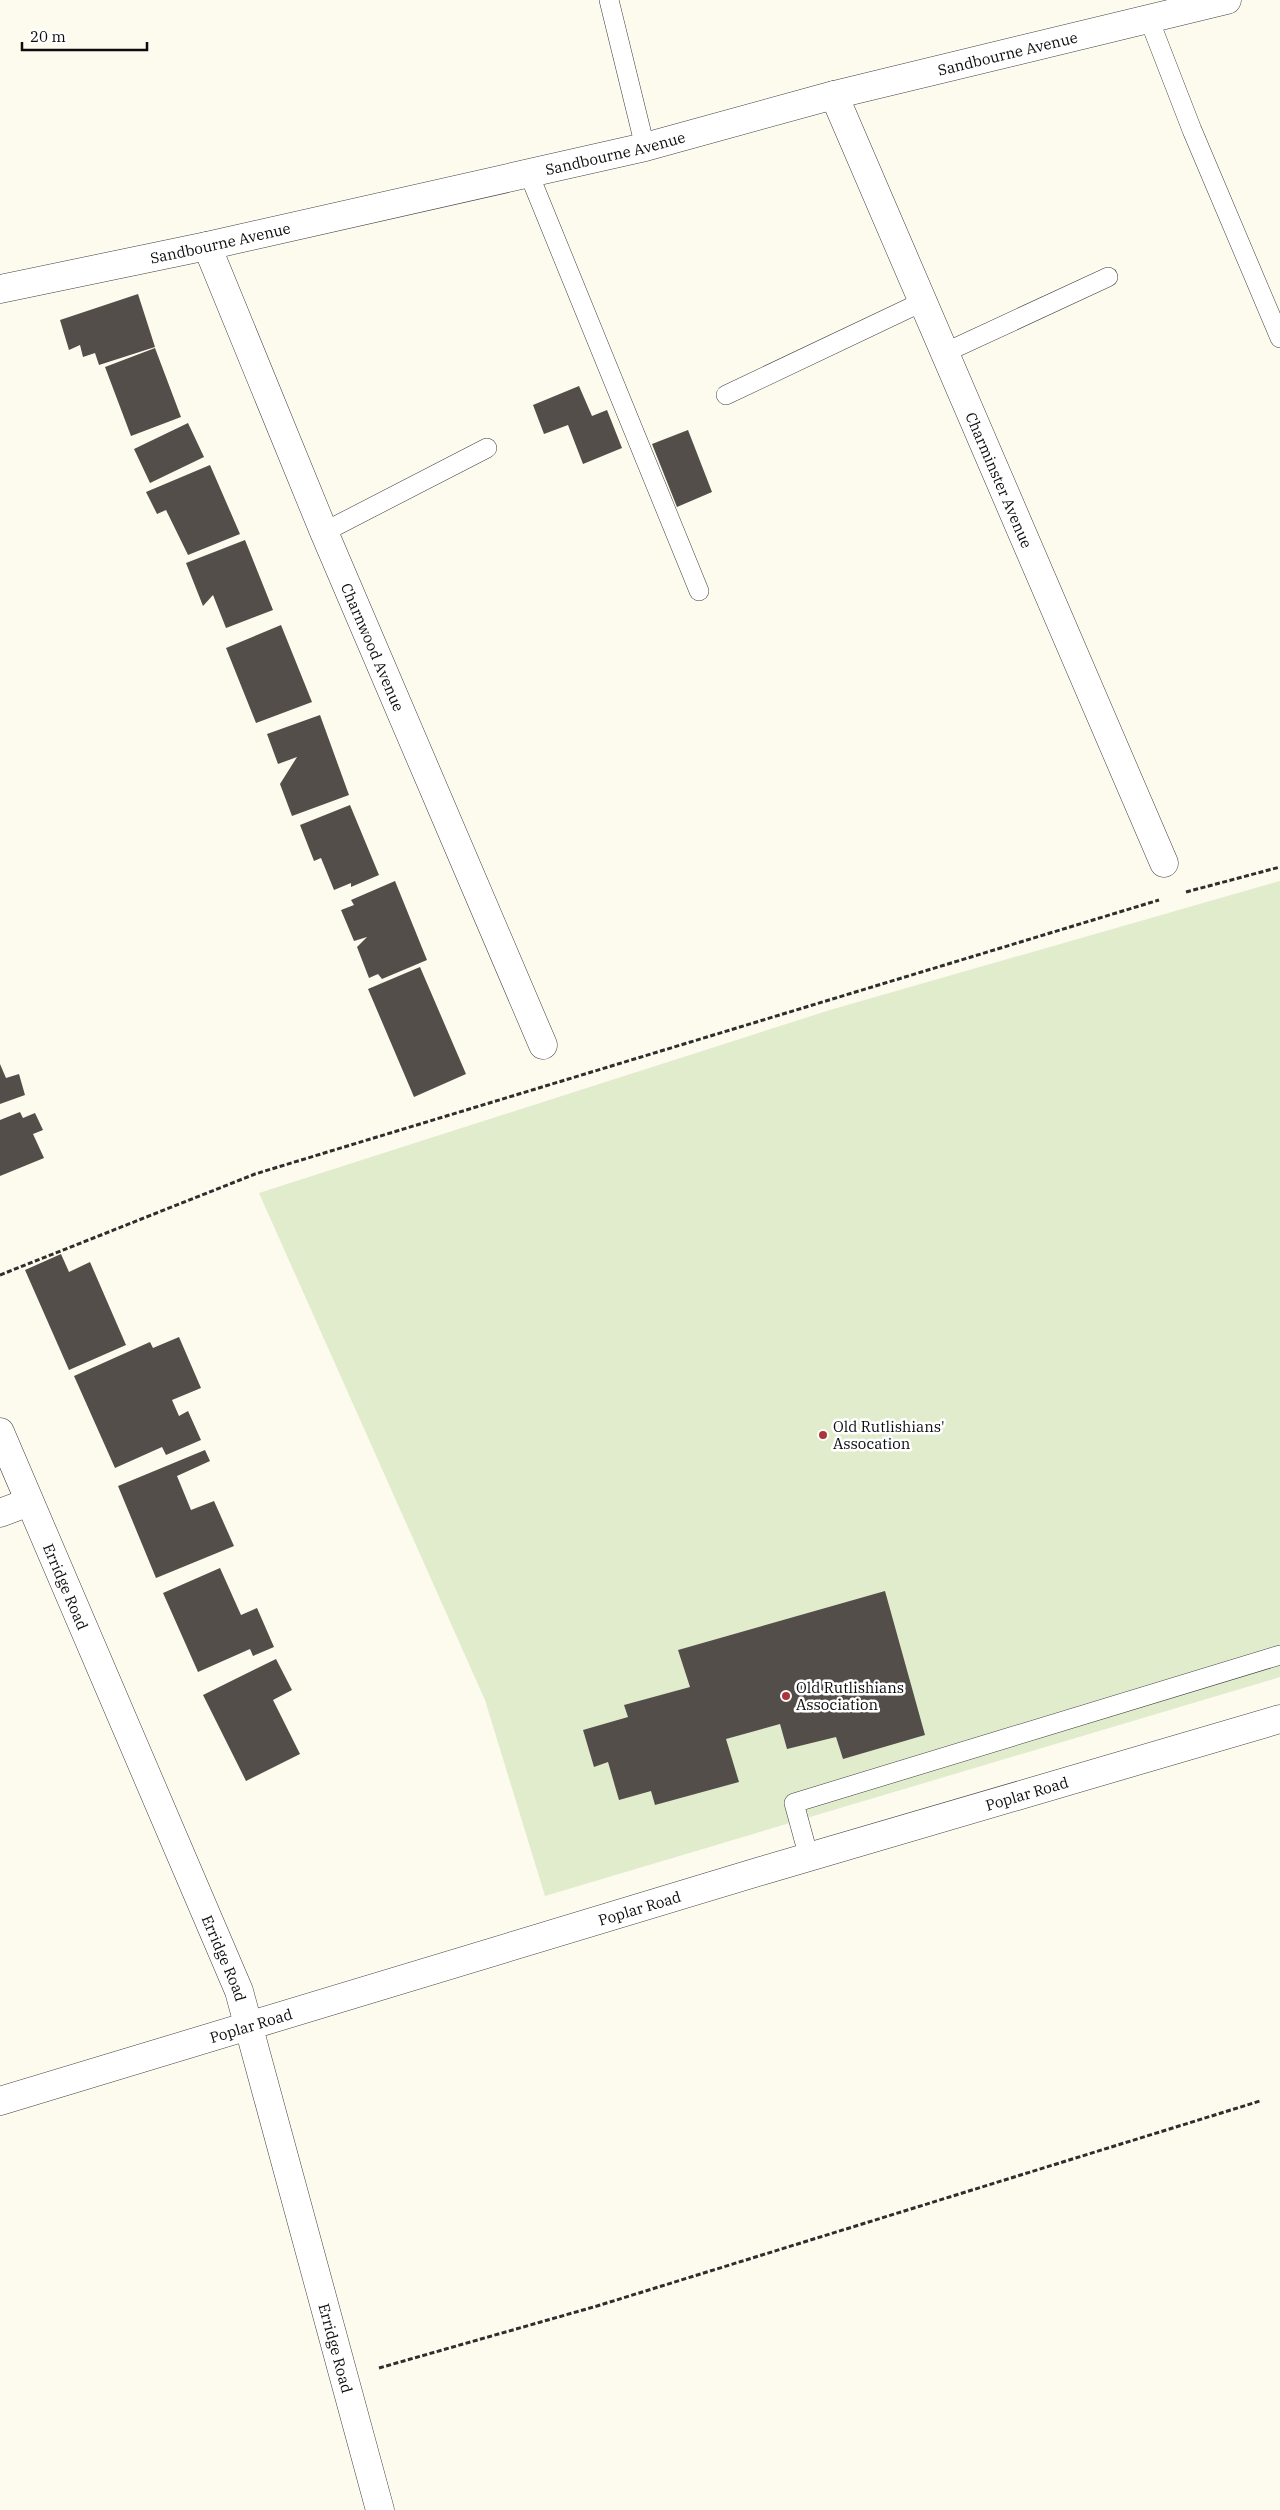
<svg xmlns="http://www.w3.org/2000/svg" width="1280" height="2510" font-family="'IBM Plex Serif',serif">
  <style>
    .pitch { fill: #e0eccc }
    .building { fill: #544e4a }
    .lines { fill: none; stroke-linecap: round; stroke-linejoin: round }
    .service-casing { stroke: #3f3f3f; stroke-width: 20 }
    .minor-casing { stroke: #3f3f3f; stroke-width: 29 }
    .path { stroke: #2e2e2e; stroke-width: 3; stroke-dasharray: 5 2.5; stroke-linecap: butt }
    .service { stroke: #fff; stroke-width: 19 }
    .minor { stroke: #fff; stroke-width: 28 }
    .poi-dot { fill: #ac3537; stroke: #fff; stroke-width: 2 }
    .labels { text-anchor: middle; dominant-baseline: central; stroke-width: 5; stroke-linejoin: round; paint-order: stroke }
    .street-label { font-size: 15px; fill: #0c0c0c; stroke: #fff }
    .poi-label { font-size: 15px; fill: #0c0c0c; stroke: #fff; text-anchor: start }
  </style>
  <rect width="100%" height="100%" fill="#fdfaee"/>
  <path class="pitch" d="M1280,881V1677L545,1896L485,1700L259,1193L830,1010Z"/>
  <path class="building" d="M138,294L155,347L99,365L95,353L83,357L80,345L69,350L60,320Z
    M155,348L181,417L131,436L105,367Z
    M579,386L592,416L607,410L622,448L583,464L568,425L544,434L533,405Z
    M188,423L204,457L150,483L134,449Z
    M688,430L712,492L677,507L652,444Z
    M210,465L240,534L188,555L166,510L157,514L146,492Z
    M245,540L273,610L226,628L213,595L203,606L186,563Z
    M281,625L312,702L256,723L226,648Z
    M320,715L349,795L292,816L280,784L297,757L278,764L267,734Z
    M350,805L379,875L351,887V883L334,890L321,858L314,861L300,825Z
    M395,881L427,960L382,979L378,974L369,978L357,947L367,937L354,941L341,910L354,905L351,900Z
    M420,967L466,1074L414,1097L368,989Z
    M0,1064L6,1078L19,1074L25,1095L0,1104Z
    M20,1112L23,1118L35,1113L43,1130L33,1134L44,1158L0,1176V1120Z
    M61,1254L69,1272L90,1262L126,1345L69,1370L25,1270Z
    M179,1337L201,1388L172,1400L179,1416L188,1411L201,1440L166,1455L162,1447L115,1468L74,1376L150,1342L153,1348Z
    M205,1450L210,1461L177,1476L191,1510L214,1501L234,1546L156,1578L118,1486Z
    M220,1568L241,1615L257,1608L274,1647L253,1656L250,1649L198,1672L163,1593Z
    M885,1591L925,1735L843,1759L836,1737L787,1749L780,1724L726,1739L739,1782L655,1805L651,1791L619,1800L608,1762L594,1767L583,1730L628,1717L624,1705L690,1687L678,1650Z
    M276,1659L292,1690L273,1700L300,1754L246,1781L203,1695Z"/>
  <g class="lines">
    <g class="service-casing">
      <path id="service" d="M609,0L645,147
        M1149,19L1192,130L1280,338
        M529,174L699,591
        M944,353L1108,277
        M726,395L922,302
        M324,532L487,448
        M809,1858L794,1803L1280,1655"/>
    </g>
    <g class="minor-casing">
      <g id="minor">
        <path id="s1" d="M834,95L1164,863"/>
        <path id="s2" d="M207,246L324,532L543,1045"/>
        <path id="s3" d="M0,289L207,246L645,147L834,95L1227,0"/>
        <path id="s4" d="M0,1432L239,1991L380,2510"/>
        <path d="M0,1513L29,1502"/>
        <path id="s5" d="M0,2101L761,1871L1280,1719"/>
      </g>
    </g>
    <path class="path" d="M1186,892L1280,867
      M0,1275L255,1174L1159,900
      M379,2368L597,2306L1260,2101"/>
    <use href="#service" class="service"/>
    <use href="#minor" class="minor"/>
  </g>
  <g class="poi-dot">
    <circle cx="823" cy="1435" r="5"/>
    <circle cx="786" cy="1696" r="5"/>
  </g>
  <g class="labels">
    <g class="street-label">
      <text stroke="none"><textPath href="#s3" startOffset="1035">Sandbourne Avenue</textPath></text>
      <text stroke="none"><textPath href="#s3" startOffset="630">Sandbourne Avenue</textPath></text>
      <text stroke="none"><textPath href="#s3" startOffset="225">Sandbourne Avenue</textPath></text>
      <text stroke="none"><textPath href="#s1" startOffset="419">Charminster Avenue</textPath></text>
      <text stroke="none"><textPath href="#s2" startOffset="434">Charnwood Avenue</textPath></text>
      <text stroke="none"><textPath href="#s4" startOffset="168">Erridge Road</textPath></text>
      <text stroke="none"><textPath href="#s5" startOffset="1072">Poplar Road</textPath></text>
      <text stroke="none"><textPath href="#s5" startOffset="668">Poplar Road</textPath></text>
      <text stroke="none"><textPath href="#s4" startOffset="572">Erridge Road</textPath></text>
      <text stroke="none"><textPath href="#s5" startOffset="262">Poplar Road</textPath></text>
      <text stroke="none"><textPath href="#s4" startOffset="978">Erridge Road</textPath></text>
    </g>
    <g class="poi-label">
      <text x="833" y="1426">Old Rutlishians'<tspan x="833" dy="17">Assocation</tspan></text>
      <text x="796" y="1687">Old Rutlishians<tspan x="796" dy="17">Association</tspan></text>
    </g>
  </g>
  <path d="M22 42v8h125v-8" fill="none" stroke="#0c0c0c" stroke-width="2.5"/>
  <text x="30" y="42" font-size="15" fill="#0c0c0c" stroke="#ffffff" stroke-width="4" paint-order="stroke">20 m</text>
</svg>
